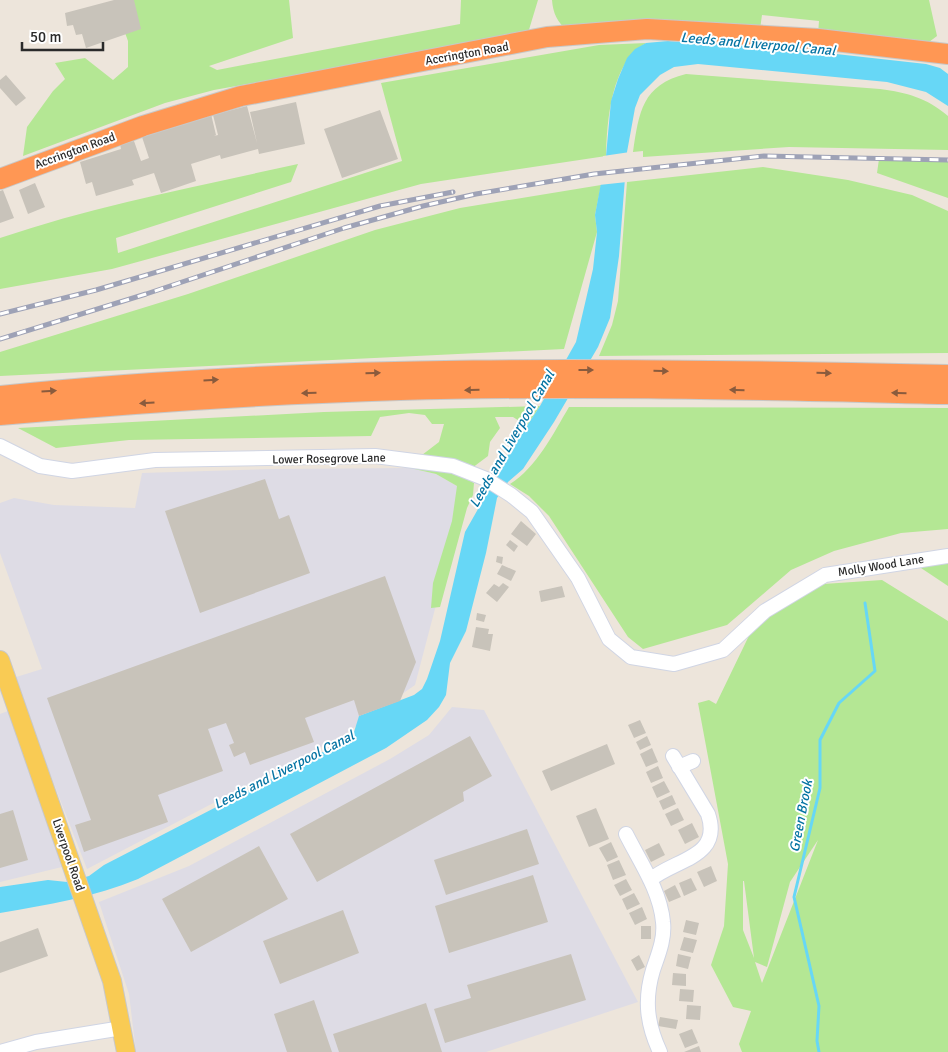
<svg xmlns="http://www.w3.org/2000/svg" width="948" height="1052" font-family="Signika,sans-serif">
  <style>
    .industrial { fill: #dedce5 }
    .green { fill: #b4e794; fill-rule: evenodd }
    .water { fill: #67d7f6 }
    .pier { fill: #ede5db }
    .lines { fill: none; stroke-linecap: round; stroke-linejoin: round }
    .stream { stroke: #67d7f6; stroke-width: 3 }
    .building { fill: #c8c3ba }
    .minor-casing { stroke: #d0d5e4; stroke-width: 16 }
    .major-casing { stroke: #c8c8c8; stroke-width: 20 }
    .highway-casing { stroke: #c8c8c8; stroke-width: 22 }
    .minor { stroke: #fff; stroke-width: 14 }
    .major { stroke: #f9cb54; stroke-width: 18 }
    .highway { stroke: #ff9754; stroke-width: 20 }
    .rail-casing { stroke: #9ea2b6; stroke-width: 5 }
    .rail { stroke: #fff; stroke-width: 3; stroke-dasharray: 9; stroke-linecap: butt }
    .oneway { fill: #8a5b3d }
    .labels { text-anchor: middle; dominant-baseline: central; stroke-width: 4; stroke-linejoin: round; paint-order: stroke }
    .street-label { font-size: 12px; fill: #2a2a2a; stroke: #fff }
    .water-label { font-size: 14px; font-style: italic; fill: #0574a3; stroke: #fff }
  </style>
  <rect width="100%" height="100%" fill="#ede5db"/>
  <path class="industrial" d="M410,468L436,474L466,491L415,685L342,736L87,869L13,678L42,669L0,553V503L14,498L54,505L135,508L142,473L271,469Z
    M452,707L484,710L638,1002L486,1052H136L129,994L99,902L189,866L390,759L429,735Z
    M8,711L62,867L0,882V714Z"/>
  <path class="green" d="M130,0H289L293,38L209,66L217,70L460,24L461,0H538L528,33L214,90L165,103L23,156L27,127L53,91L65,79L55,63L85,58L113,80L128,67V41L124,30Z
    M552,0H929L937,36L925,45L818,34L819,21L762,15L760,29L568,31C557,22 553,13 552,0Z
    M646,43C611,62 607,121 606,156L421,184L112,269L0,289V238C97,205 199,186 298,164L291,182L116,238L118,253L402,161L381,83L599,45Z
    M686,74L880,89C908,93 925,97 948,116V150L789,147L643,157V151L633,152C639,112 642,85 686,74Z
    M879,159L948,161V198L877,173Z
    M763,167L848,180L912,195L948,211V353L599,356L612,325L618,301L627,182Z
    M601,185L595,215L597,232L564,349L0,376V352L188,294L375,230L460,208Z
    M540,406L527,426L513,417H495L500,428L490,442L488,456L472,468L422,455L439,442L444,424H432L425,415L409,413L380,417L371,436L129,440L56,448L18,428L324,412Z
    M569,407L948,408V529L901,533L834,551L791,570L727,625L643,649L628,637L549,516L529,496L510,484C537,467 553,434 569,407Z
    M411,463L452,471L474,483L473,495L467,508L440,607L431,608L433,583L452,521L457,486L436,474L410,468Z
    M948,561V586L918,566Z
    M882,580L948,621V1052H742L739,1044L751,1011L733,1007L711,965L724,926L728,864L698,703L709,700L716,704L758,617L809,585ZM818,840L762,983L755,962L767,967L790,882ZM743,881H744L754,958L743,930Z"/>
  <path class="water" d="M668,41L791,49L926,64L940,68L948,74V106L926,92L887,82L698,64L674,67L660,75L640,95L635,108L627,152L619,256L610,318L598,347L554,422L523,469L508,482L497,498L486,553L466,631L450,663L446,695L439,707L427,720L386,748L138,879C95,897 47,905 0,913V887L48,880L67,882L89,876L104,865L346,740L354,732L359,716L414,695L422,689L427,679L440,641L465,532L499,472L501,465L540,406L576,342L593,269L597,232L595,215L606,156L611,101L618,79L627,58L635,49L646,43Z"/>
  <path class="pier" d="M630,152L627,182L599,185L603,156Z"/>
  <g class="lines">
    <path class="stream" d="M819,1052L817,1041L819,1006L794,897L820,788V740L839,703L875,671L865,603"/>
  </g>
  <path class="building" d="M114,0H134L141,29L86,48L82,34L76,35L73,25L67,26L65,13Z
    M6,75L26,98L16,106L0,88V80Z
    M296,102L305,144L259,154L258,149L221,159L220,155L191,164L196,181L161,193L154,173L132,180L134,185L96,196L92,182L86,184L80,162L121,149L120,144L134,141L141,161L149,158L142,137L211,114L216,135L214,136L218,135L213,115L247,106L257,143L250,112Z
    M380,110L398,159L342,178L324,129Z
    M35,183L45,207L28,214L19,190Z
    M3,190L14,218L0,223V191Z
    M265,479L279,519L289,515L310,573L200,613L165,511Z
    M521,521L536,534L527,546L511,534Z
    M510,540L518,546L514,552L506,545Z
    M497,556L503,557L502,564L496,562Z
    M502,565L516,571L511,581L497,574Z
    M385,576L416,662L400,701L359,716L354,700L305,718L314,742L250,765L245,752L234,757L229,745L234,743L226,723L208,729L223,771L158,795L168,822L84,852L75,825L91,820L47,698Z
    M503,583L509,587L497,602L486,593L494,584L499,587Z
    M562,586L565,597L541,602L539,591Z
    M477,613L486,615L484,622L476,620Z
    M476,627L489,629L488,634H493L490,651L472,647Z
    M640,720L646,733L634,738L628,725Z
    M470,736L492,776L463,792L464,801L317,882L290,834Z
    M647,736L651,745L640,750L636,742Z
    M607,744L615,764L551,791L542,771Z
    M652,748L658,762L646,767L640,754Z
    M658,766L663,778L651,783L646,772Z
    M664,781L670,792L657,798L652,787Z
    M672,795L676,804L663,810L659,801Z
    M596,808L609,839L589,847L576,816Z
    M678,808L684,820L671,826L665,814Z
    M13,810L28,860L0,868V814Z
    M692,823L699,837L685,844L678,830Z
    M527,829L539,864L446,895L434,860Z
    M611,842L618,857L607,862L599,848Z
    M659,843L665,855L651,862L645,850Z
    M259,846L288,899L191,952L162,899Z
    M619,860L626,875L613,880L607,865Z
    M711,866L717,881L704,887L697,872Z
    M533,875L548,922L449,953L435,906Z
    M691,878L697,890L684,896L679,883Z
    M626,879L632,890L620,896L614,885Z
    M675,885L681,897L669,902L664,891Z
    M634,893L640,904L627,910L622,899Z
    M642,907L647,919L635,925L629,913Z
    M343,910L359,953L280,984L263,941Z
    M686,920L699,923L696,935L683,932Z
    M641,926H651V939H641Z
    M38,928L48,956L0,973V942Z
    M684,937L697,940L693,953L680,950Z
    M571,954L586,1000L445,1043L434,1009L471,998L467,985Z
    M678,954L691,957L688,969L676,966Z
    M639,955L645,967L637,971L631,960Z
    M673,973L686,974V986L672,985Z
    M680,989L694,990L693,1002L679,1001Z
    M314,1000L332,1052H287L274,1014Z
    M426,1003L442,1052H339L333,1034Z
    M687,1005L701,1006L700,1020L686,1019Z
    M660,1017L678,1020L676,1029L658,1026Z
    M692,1029L698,1043L685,1048L679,1034Z
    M699,1046L701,1052H684Z"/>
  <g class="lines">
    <g class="minor-casing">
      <path id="minor" d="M0,446L40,466L72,471L155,460L375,456L453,466L486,479L511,495L532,512L578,578L609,639L631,657L674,664L723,650L765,611L825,575L948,556
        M679,767L693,761
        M626,834C640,862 660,890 663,922C665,939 658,955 653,970C644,1000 647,1024 660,1052
        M650,880C674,859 723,858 708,814L673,756
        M0,1052L36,1042L122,1028"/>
    </g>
    <g class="major-casing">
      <path id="major" d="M0,660L112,981L126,1052"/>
    </g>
    <g class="highway-casing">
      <path id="highway" d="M0,179L143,126L241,96L547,37L647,29L818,39L948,54
        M0,396C315,363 632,368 948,375
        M0,415C133,403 266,394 400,390C582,385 765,390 948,394"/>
    </g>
    <use href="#minor" class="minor"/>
    <use href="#major" class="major"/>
    <use href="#highway" class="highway"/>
    <g class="rail-casing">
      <path id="rail" d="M0,314L96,290L380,206L453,192
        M0,339L146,294L344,228L423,206L476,194L594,174L764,156L948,160"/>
    </g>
    <use href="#rail" class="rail"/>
  </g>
  <defs><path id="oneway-solid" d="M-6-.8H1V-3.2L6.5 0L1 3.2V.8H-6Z" transform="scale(1.25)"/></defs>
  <g class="oneway">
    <use href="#oneway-solid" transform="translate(586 370)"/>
    <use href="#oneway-solid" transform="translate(661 371) rotate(1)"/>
    <use href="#oneway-solid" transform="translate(373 373) rotate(-2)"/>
    <use href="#oneway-solid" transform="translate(824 373) rotate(1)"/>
    <use href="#oneway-solid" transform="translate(211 380) rotate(-3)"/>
    <use href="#oneway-solid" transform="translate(472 390) rotate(179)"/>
    <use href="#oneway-solid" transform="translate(737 390) rotate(-179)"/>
    <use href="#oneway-solid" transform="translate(49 391) rotate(-4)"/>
    <use href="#oneway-solid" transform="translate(309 393) rotate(178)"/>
    <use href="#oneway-solid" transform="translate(899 393) rotate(-179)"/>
    <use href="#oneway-solid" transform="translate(147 403) rotate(176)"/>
  </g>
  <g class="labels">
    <g class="street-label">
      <text transform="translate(467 54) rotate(-10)">Accrington Road</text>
      <text transform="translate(75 151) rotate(-20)">Accrington Road</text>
      <text transform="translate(329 459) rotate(-1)">Lower Rosegrove Lane</text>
      <text transform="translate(881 566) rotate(-9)">Molly Wood Lane</text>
      <text transform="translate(68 855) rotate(71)">Liverpool Road</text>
    </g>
    <g class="water-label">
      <text transform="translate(758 44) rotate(5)">Leeds and Liverpool Canal</text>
      <text transform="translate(512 439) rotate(-60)">Leeds and Liverpool Canal</text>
      <text transform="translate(284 770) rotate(-27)">Leeds and Liverpool Canal</text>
      <text transform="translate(801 816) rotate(-79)">Green Brook</text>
    </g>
  </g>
  <path d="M22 42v8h81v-8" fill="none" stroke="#2a2a2a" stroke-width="2.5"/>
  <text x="30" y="42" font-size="15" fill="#2a2a2a" stroke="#ffffff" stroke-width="4" paint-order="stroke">50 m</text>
</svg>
